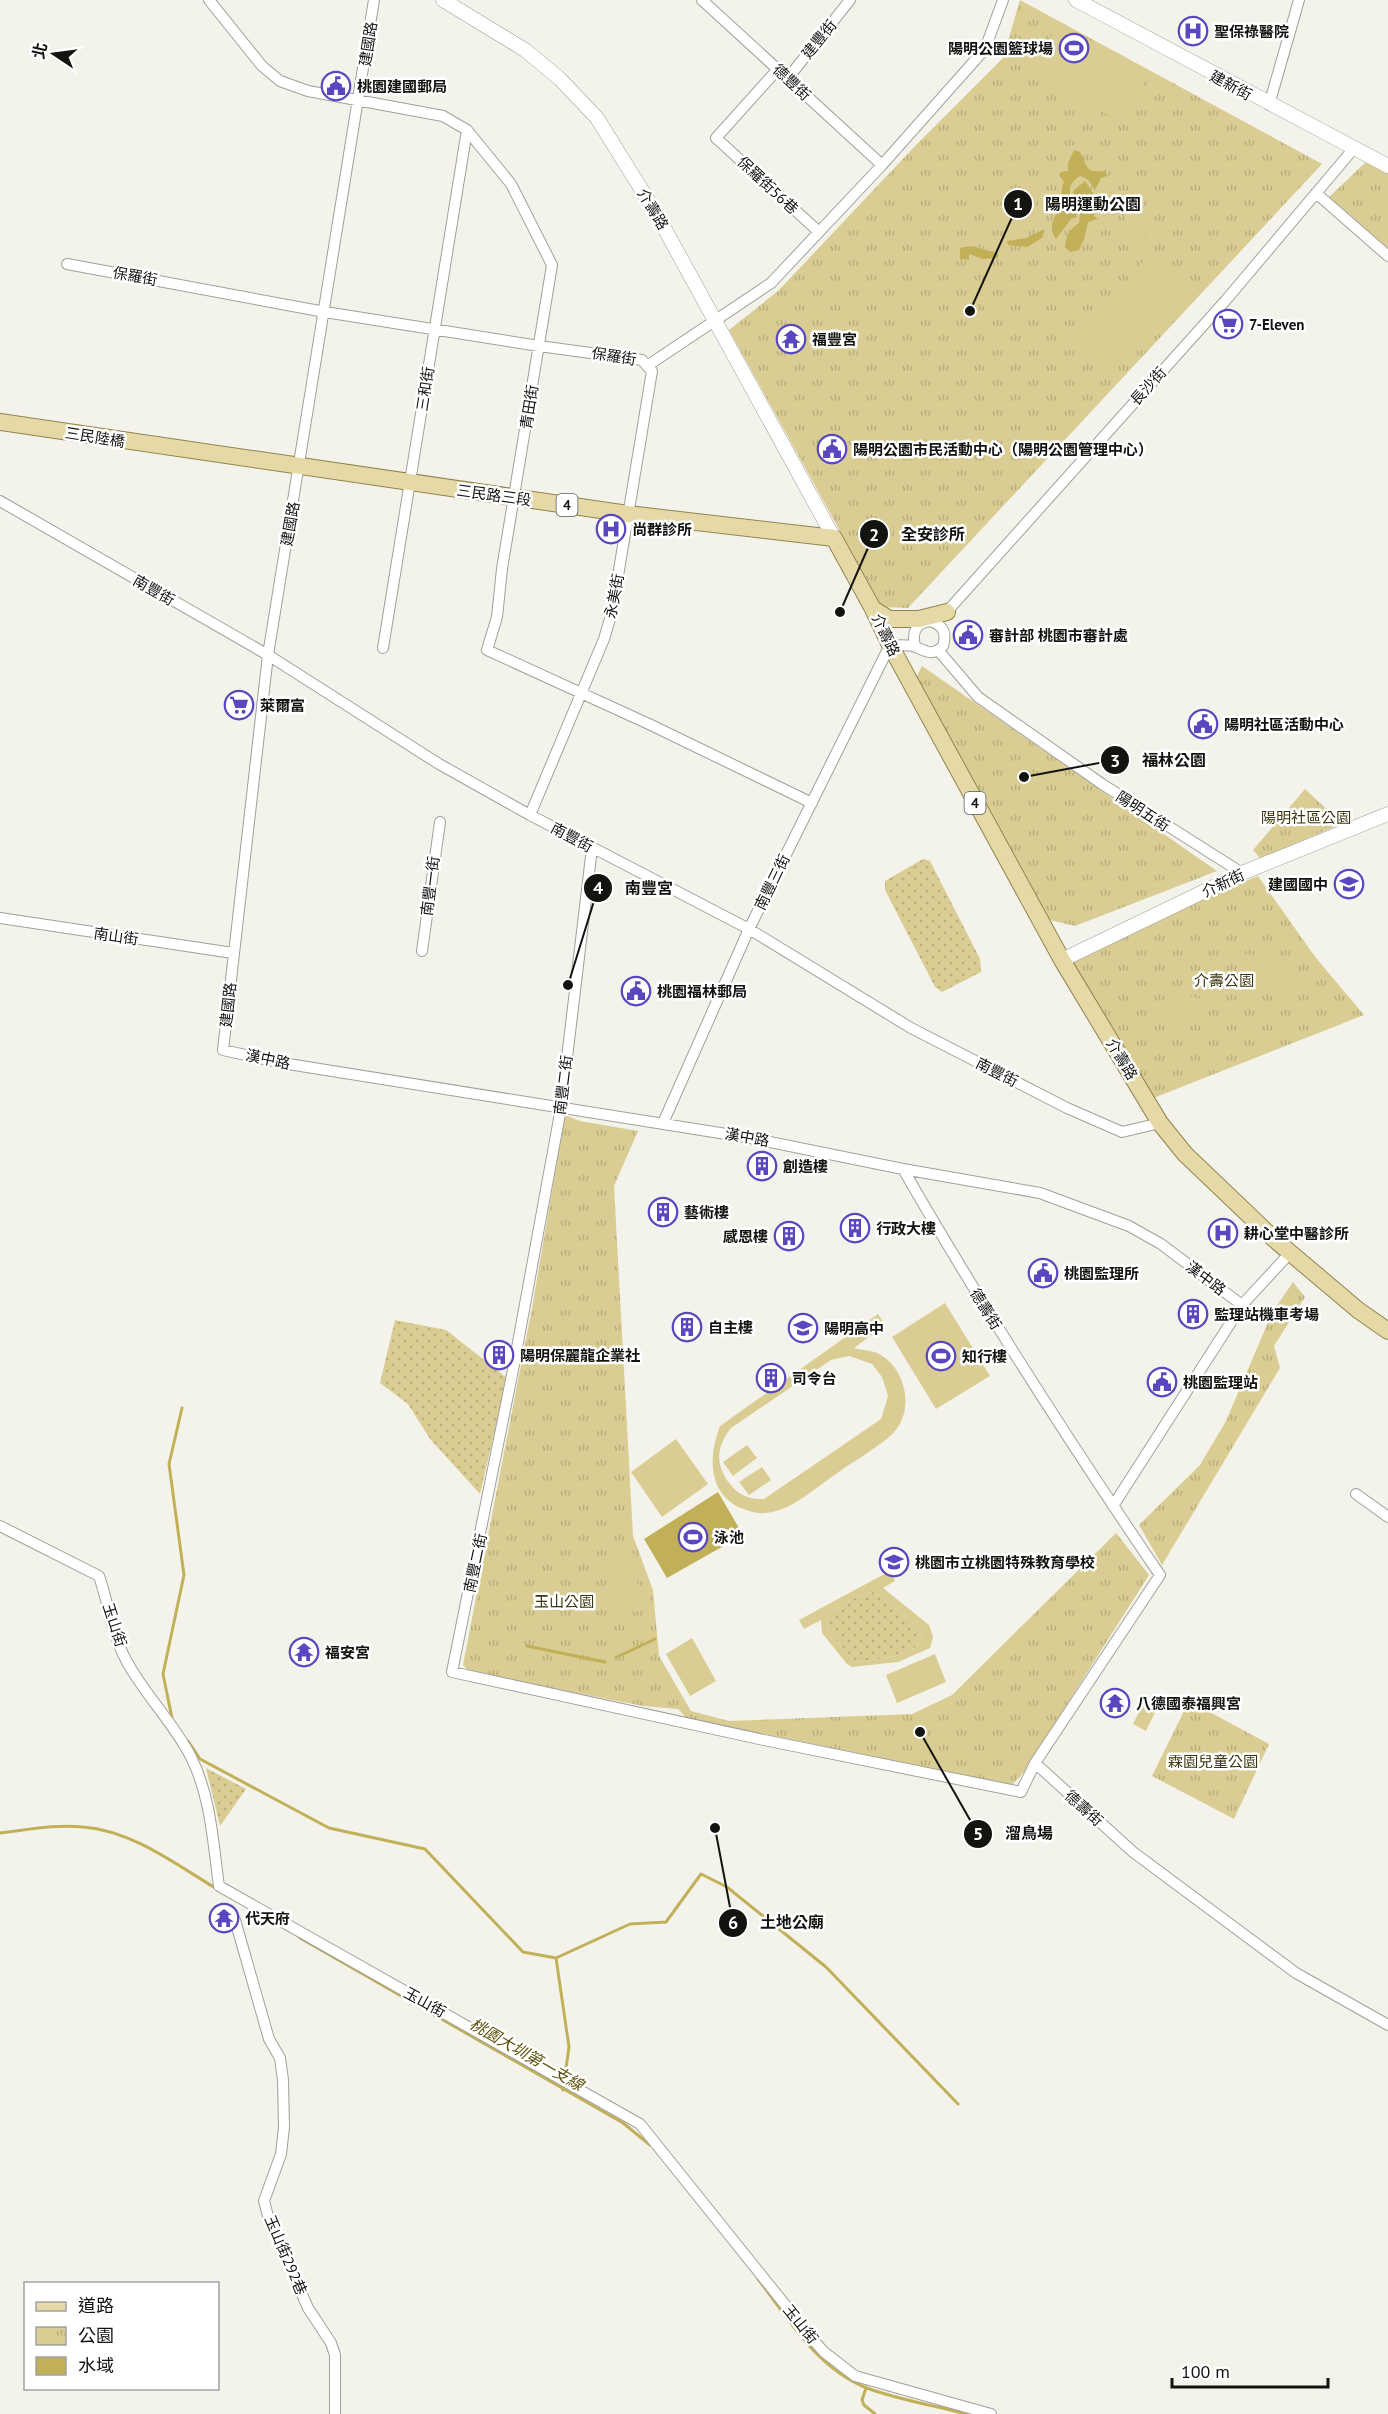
<svg xmlns="http://www.w3.org/2000/svg" width="1388" height="2414" font-family="'PT Sans','Noto Sans TC',sans-serif">
  <style>
    .grass { fill: url(#grass-dots) }
    .park { fill: url(#park-tufts) }
    .pitch { fill: #d9cd93; fill-rule: evenodd }
    .water { fill: #c2b058 }
    .lines { fill: none; stroke-linecap: round; stroke-linejoin: round }
    .stream { stroke: #c2b058; stroke-width: 3 }
    .minor-casing { stroke: #a1a099; stroke-width: 12 }
    .tertiary-casing { stroke: #a1a099; stroke-width: 15 }
    .primary-casing { stroke: #90854c; stroke-width: 18 }
    .minor { stroke: #fff; stroke-width: 10 }
    .tertiary { stroke: #fff; stroke-width: 14 }
    .primary { stroke: #e5daa7; stroke-width: 16 }
    .labels { text-anchor: middle; dominant-baseline: central; stroke-width: 5; stroke-linejoin: round; paint-order: stroke }
    .shield { fill: #fff; stroke: #5a5a58; stroke-width: 1.5 }
    .shield-label { font-size: 14px; font-weight: bold; fill: #131310 }
    .poi-label { font-size: 15px; font-weight: bold; fill: #131310; stroke: #fff; text-anchor: start }
    .street-label { font-size: 15px; fill: #131310; stroke: #fff }
    .park-label { font-size: 15px; fill: #3d350f; stroke: #fff }
    .water-label { font-size: 16px; font-style: italic; fill: #5e520d; stroke: #fff }
    .leader { fill: none; stroke: #131310; stroke-width: 2 }
    .callout-dot { fill: #131310; stroke: #fff; stroke-width: 2 }
    .mark-label { font-size: 18px; text-anchor: middle; font-weight: bold; fill: #fff }
    .callout-label { font-size: 16px; text-anchor: middle; font-weight: bold; fill: #131310; stroke: #fff; stroke-width: 5; stroke-linejoin: round; paint-order: stroke }
  </style>
  <defs>
    <pattern id="grass-dots" width="8" height="8" patternUnits="userSpaceOnUse" patternTransform="scale(1.5)"><rect width="8" height="8" fill="#d9cd93"/><path d="M2 2h.1M6 6h.1" fill="none" stroke="#b9af7e" stroke-width="1.8" stroke-linecap="round"/></pattern>
    <pattern id="park-tufts" width="24" height="20" patternUnits="userSpaceOnUse" patternTransform="scale(1.5)"><rect width="24" height="20" fill="#d9cd93"/><path d="M3 7l-1-3M5 7V3M7 7l1-3M15 17l-1-3M17 17v-4M19 17l1-3" fill="none" stroke="#b9af7e"/></pattern>
  </defs>
  <rect width="100%" height="100%" fill="#f4f3eb"/>
  <path class="grass" d="M923,859L930,861L980,959L981,972L942,992L935,987L885,890V881Z
    M395,1320L446,1330L507,1378L480,1494L430,1439L408,1404L380,1383Z
    M874,1592L919,1627C934,1656 876,1659 859,1662L853,1660L829,1631L827,1619C833,1607 861,1593 874,1592Z
    M206,1768L246,1789L220,1826Z"/>
  <path class="park" d="M1020,0L1322,164L908,608L882,607L729,330L778,291L916,145L1003,58Z
    M1368,160L1388,170V248L1329,197Z
    M922,666L1217,871L1075,926L1045,919L913,684Z
    M1305,789L1336,818L1334,827L1260,858L1253,850Z
    M1258,876L1316,958L1364,1015L1151,1099L1065,955Z
    M565,1115L580,1121L638,1131L614,1186L633,1536L653,1590L659,1656L691,1711L729,1721L912,1714L952,1695L1116,1533L1149,1575L1024,1772L1012,1785L686,1718L678,1709L643,1706L470,1672L463,1665L532,1308Z
    M1293,1282L1305,1297L1274,1346L1280,1368L1162,1565L1139,1525L1200,1465L1226,1421L1272,1313Z
    M1189,1701L1269,1744L1234,1819L1152,1776Z"/>
  <path class="pitch" d="M1058,23L1150,73L1123,123L1031,74Z
    M1137,205L1157,222L1141,239L1122,223Z
    M1153,250L1192,284L1107,372L1074,341Z
    M1239,953L1294,960L1290,991L1235,984Z
    M1174,995L1208,999L1206,1021L1171,1017Z
    M945,1303L990,1376L936,1409L892,1337Z
    M878,1314L885,1325L854,1348C861,1350 870,1350 877,1353C905,1366 915,1407 895,1431C887,1442 849,1464 836,1474C815,1488 790,1512 765,1513C756,1514 745,1510 738,1507C707,1490 709,1455 720,1426ZM849,1356L872,1364L882,1377L888,1396L881,1419L764,1499C758,1499 751,1499 745,1496C739,1494 734,1489 730,1484C715,1465 716,1447 731,1428L831,1360Z
    M676,1439L708,1484L662,1517L631,1472Z
    M747,1445L757,1458L733,1476L723,1462Z
    M762,1467L771,1480L749,1495L739,1482Z
    M635,1554L640,1611L612,1613L607,1557Z
    M890,1571L895,1581L883,1588L929,1625L933,1637L930,1648L898,1662L852,1667L847,1664L822,1633L821,1620L804,1629L799,1620ZM874,1592L919,1627C934,1656 876,1659 859,1662L853,1660L829,1631L827,1619C833,1607 861,1593 874,1592Z
    M692,1638L716,1681L690,1696L666,1654Z
    M935,1654L946,1682L897,1703L886,1675Z
    M1146,1698L1159,1704L1146,1731L1133,1724Z"/>
  <path class="water" d="M1074,150L1080,152C1088,167 1085,173 1105,171L1107,176L1101,178L1095,190C1090,183 1089,178 1080,176C1061,187 1074,203 1077,217L1071,219L1056,239C1046,225 1057,215 1061,202C1062,195 1061,188 1064,182L1059,175L1061,172L1068,171V163Z
    M1085,181L1095,196L1094,216L1098,219L1088,222L1084,239L1079,250L1070,252L1065,247C1066,235 1069,230 1079,223L1080,214L1073,191Z
    M1045,229L1042,238L1027,247L1008,245L1007,241L1026,238Z
    M970,246L998,253V258L983,259L969,254V260L960,259V248Z
    M718,1492L743,1535L667,1578L644,1539Z"/>
  <g class="lines">
    <path class="stream" d="M527,1646L605,1662
      M617,1657L655,1639
      M172,1718L163,1674L184,1575L169,1464L182,1408
      M188,1741L200,1759L329,1828L425,1849L523,1952L556,1958
      M0,1833C27,1830 56,1824 83,1827C133,1831 175,1864 217,1889
      M300,1938L623,2123L650,2145
      M563,2090L569,2047L556,1958L630,1924L666,1922L701,1874L727,1887L826,1967L958,2104
      M758,2279C789,2319 817,2369 867,2388C899,2400 933,2405 966,2414
      M866,2388L862,2400L864,2405L875,2414"/>
    <g class="minor-casing">
      <path id="minor" d="M209,0L262,66L280,81L308,91L443,116L467,130L511,184L552,265L502,569L497,617L487,650L651,725L812,803
        M374,0L268,655L223,1050L282,1063L745,1137L903,1169L1040,1193L1129,1226L1161,1244L1242,1305
        M702,0L882,165
        M778,69L716,138L819,232
        M788,78L850,0
        M1269,105L1299,0
        M1316,193L1388,256
        M67,264L325,312L539,346L642,360L647,366L771,283L882,165L985,49L1003,0
        M0,501L268,655L439,764L530,815L749,929L911,1028L1067,1108L1122,1132L1160,1123
        M943,616L1226,300L1355,147
        M383,648L467,130
        M938,650L978,697L1102,784L1242,873
        M530,815L604,639L612,612L652,371L647,366
        M592,848L561,1108L512,1375L452,1672L764,1740L1021,1792L1035,1763L1160,1575C1070,1443 983,1308 903,1169
        M0,918L233,953
        M422,951L440,822
        M663,1123L749,929L890,645C897,646 909,644 916,647C927,652 933,656 943,646C947,633 943,625 930,621C915,623 912,633 915,646
        M1356,1494L1388,1517
        M1113,1506L1242,1305L1290,1253
        M0,1526L99,1576C109,1605 113,1640 130,1667C148,1698 174,1724 191,1757C211,1797 213,1843 219,1886L640,2124L815,2342L824,2352L855,2376L991,2414
        M1035,1763L1133,1852L1296,1973L1388,2025
        M235,1920L269,2039L280,2058L283,2080L284,2127L281,2154L264,2201L268,2216L308,2308L331,2343L335,2355V2414"/>
    </g>
    <g class="tertiary-casing">
      <path id="tertiary" d="M443,0L525,50L560,79L597,118L656,213L834,538
        M1076,0L1388,166
        M1062,960L1242,873L1388,814"/>
    </g>
    <g class="primary-casing">
      <path id="primary" d="M0,422L628,514L834,538L873,609L890,645L1062,960L1160,1123L1185,1154L1274,1239L1358,1310L1388,1331
        M873,609L889,619H919L947,612"/>
    </g>
    <use href="#minor" class="minor"/>
    <use href="#tertiary" class="tertiary"/>
    <use href="#primary" class="primary"/>
  </g>
  <defs>
    <g id="hospital-ring" transform="scale(1.5)"><circle r="9.5" fill="#fff" stroke="#5947bf" stroke-width="1.5"/><path d="M-5-5h3v3.5h4V-5h3V5h-3V1.5h-4V5h-3Z" fill="#5947bf"/></g>
    <g id="stadium-ring" transform="scale(1.5)"><circle r="9.5" fill="#fff" stroke="#5947bf" stroke-width="1.5"/><path d="M0-5a6.5 5 0 1 0 0 10a6.5 5 0 1 0 0-10ZM-3.5-1.8h7v3.6h-7Z" fill="#5947bf"/></g>
    <g id="civic-ring" transform="scale(1.5)"><circle r="9.5" fill="#fff" stroke="#5947bf" stroke-width="1.5"/><path d="M-.6-6.5H3V-4.5H.6V-3L4-1V1h2V6H-6V1h2V-1L-.6-3ZM-1.2 2.5V6h2.4V2.5Z" fill="#5947bf"/></g>
    <g id="supermarket-ring" transform="scale(1.5)"><circle r="9.5" fill="#fff" stroke="#5947bf" stroke-width="1.5"/><path d="M-6-5.5h2.5l.6 2H6L4.5 2H-2.5L-4.4-4H-6ZM-1.5 3.2a1.3 1.3 0 1 0 .1 0ZM3 3.2a1.3 1.3 0 1 0 .1 0Z" fill="#5947bf"/></g>
    <g id="temple-ring" transform="scale(1.5)"><circle r="9.5" fill="#fff" stroke="#5947bf" stroke-width="1.5"/><path d="M0-6L5-2H3V0L6.5 2.5H4V6H1.5V3h-3V6H-4V2.5H-6.5L-3 0V-2H-5Z" fill="#5947bf"/></g>
    <g id="school-ring" transform="scale(1.5)"><circle r="9.5" fill="#fff" stroke="#5947bf" stroke-width="1.5"/><path d="M0-5L7-2L0 1L-7-2ZM-4 1L0 2.5L4 1V4Q0 6-4 4Z" fill="#5947bf"/></g>
    <g id="building-ring" transform="scale(1.5)"><circle r="9.5" fill="#fff" stroke="#5947bf" stroke-width="1.5"/><path d="M-4-6H4V6H1V3H-1V6H-4ZM-2.5-4.3h1.7v1.8h-1.7ZM.8-4.3h1.7v1.8H.8ZM-2.5-1h1.7V.8h-1.7ZM.8-1h1.7V.8H.8Z" fill="#5947bf"/></g>
  </defs>
  <g fill-rule="evenodd">
    <use href="#hospital-ring" x="1193" y="31"/>
    <use href="#stadium-ring" x="1074" y="48"/>
    <use href="#civic-ring" x="336" y="86"/>
    <use href="#supermarket-ring" x="1228" y="324"/>
    <use href="#temple-ring" x="791" y="339"/>
    <use href="#civic-ring" x="832" y="449"/>
    <use href="#hospital-ring" x="611" y="529"/>
    <use href="#civic-ring" x="968" y="635"/>
    <use href="#supermarket-ring" x="239" y="705"/>
    <use href="#civic-ring" x="1203" y="724"/>
    <use href="#school-ring" x="1349" y="884"/>
    <use href="#civic-ring" x="636" y="991"/>
    <use href="#building-ring" x="762" y="1166"/>
    <use href="#building-ring" x="663" y="1212"/>
    <use href="#building-ring" x="855" y="1228"/>
    <use href="#hospital-ring" x="1223" y="1233"/>
    <use href="#building-ring" x="789" y="1236"/>
    <use href="#civic-ring" x="1043" y="1273"/>
    <use href="#building-ring" x="1193" y="1314"/>
    <use href="#building-ring" x="687" y="1327"/>
    <use href="#school-ring" x="803" y="1328"/>
    <use href="#building-ring" x="499" y="1355"/>
    <use href="#stadium-ring" x="941" y="1356"/>
    <use href="#building-ring" x="771" y="1378"/>
    <use href="#civic-ring" x="1162" y="1382"/>
    <use href="#stadium-ring" x="693" y="1537"/>
    <use href="#school-ring" x="894" y="1562"/>
    <use href="#temple-ring" x="304" y="1652"/>
    <use href="#temple-ring" x="1115" y="1703"/>
    <use href="#temple-ring" x="224" y="1918"/>
  </g>
  <g class="labels">
    <g class="shield">
      <rect x="556.5" y="494" width="21" height="22" rx="4.5"/>
      <rect x="964.5" y="792" width="21" height="22" rx="4.5"/>
    </g>
    <g class="shield-label">
      <text x="567" y="505">4</text>
      <text x="975" y="803">4</text>
    </g>
    <g class="poi-label">
      <text x="1214" y="31">聖保祿醫院</text>
      <text x="1053" y="48" text-anchor="end">陽明公園籃球場</text>
      <text x="357" y="86">桃園建國郵局</text>
      <text x="1249" y="324">7-Eleven</text>
      <text x="812" y="339">福豐宮</text>
      <text x="853" y="449">陽明公園市民活動中心（陽明公園管理中心）</text>
      <text x="632" y="529">尚群診所</text>
      <text x="989" y="635">審計部 桃園市審計處</text>
      <text x="260" y="705">萊爾富</text>
      <text x="1224" y="724">陽明社區活動中心</text>
      <text x="1328" y="884" text-anchor="end">建國國中</text>
      <text x="657" y="991">桃園福林郵局</text>
      <text x="783" y="1166">創造樓</text>
      <text x="684" y="1212">藝術樓</text>
      <text x="876" y="1228">行政大樓</text>
      <text x="1244" y="1233">耕心堂中醫診所</text>
      <text x="768" y="1236" text-anchor="end">感恩樓</text>
      <text x="1064" y="1273">桃園監理所</text>
      <text x="1214" y="1314">監理站機車考場</text>
      <text x="708" y="1327">自主樓</text>
      <text x="824" y="1328">陽明高中</text>
      <text x="520" y="1355">陽明保麗龍企業社</text>
      <text x="962" y="1356">知行樓</text>
      <text x="792" y="1378">司令台</text>
      <text x="1183" y="1382">桃園監理站</text>
      <text x="714" y="1537">泳池</text>
      <text x="915" y="1562">桃園市立桃園特殊教育學校</text>
      <text x="325" y="1652">福安宮</text>
      <text x="1136" y="1703">八德國泰福興宮</text>
      <text x="245" y="1918">代天府</text>
    </g>
    <g class="street-label">
      <text transform="translate(819 39) rotate(-51)">建豐街</text>
      <text transform="translate(368 44) rotate(-81)">建國路</text>
      <text transform="translate(792 82) rotate(43)">德豐街</text>
      <text transform="translate(1231 85) rotate(28)">建新街</text>
      <text transform="translate(768 185) rotate(43)">保羅街56巷</text>
      <text transform="translate(653 209) rotate(59)">介壽路</text>
      <text transform="translate(135 276) rotate(10)">保羅街</text>
      <text transform="translate(614 356) rotate(9)">保羅街</text>
      <text transform="translate(1148 386) rotate(-48)">長沙街</text>
      <text transform="translate(425 389) rotate(-81)">三和街</text>
      <text transform="translate(529 407) rotate(-81)">青田街</text>
      <text transform="translate(95 437) rotate(9)">三民陸橋</text>
      <text transform="translate(494 495) rotate(8)">三民路三段</text>
      <text transform="translate(290 524) rotate(-80)">建國路</text>
      <text transform="translate(154 590) rotate(30)">南豐街</text>
      <text transform="translate(614 596) rotate(-79)">永美街</text>
      <text transform="translate(886 635) rotate(65)">介壽路</text>
      <text transform="translate(1143 811) rotate(33)">陽明五街</text>
      <text transform="translate(572 837) rotate(28)">南豐街</text>
      <text transform="translate(772 882) rotate(-64)">南豐三街</text>
      <text transform="translate(1223 883) rotate(-25)">介新街</text>
      <text transform="translate(430 886) rotate(-83)">南豐一街</text>
      <text transform="translate(116 936) rotate(8)">南山街</text>
      <text transform="translate(228 1005) rotate(-84)">建國路</text>
      <text transform="translate(268 1059) rotate(12)">漢中路</text>
      <text transform="translate(1122 1059) rotate(59)">介壽路</text>
      <text transform="translate(997 1072) rotate(27)">南豐街</text>
      <text transform="translate(563 1085) rotate(-83)">南豐二街</text>
      <text transform="translate(747 1137) rotate(10)">漢中路</text>
      <text transform="translate(1206 1278) rotate(37)">漢中路</text>
      <text transform="translate(986 1309) rotate(58)">德壽街</text>
      <text transform="translate(475 1563) rotate(-78)">南豐二街</text>
      <text transform="translate(115 1625) rotate(72)">玉山街</text>
      <text transform="translate(1084 1808) rotate(42)">德壽街</text>
      <text transform="translate(425 2002) rotate(29)">玉山街</text>
      <text transform="translate(286 2255) rotate(67)">玉山街292巷</text>
      <text transform="translate(801 2324) rotate(51)">玉山街</text>
    </g>
    <g class="park-label">
      <text x="1306" y="817">陽明社區公園</text>
      <text x="1224" y="980">介壽公園</text>
      <text x="564" y="1601">玉山公園</text>
      <text x="1213" y="1761">霖園兒童公園</text>
    </g>
    <g class="water-label">
      <text transform="translate(527 2054) rotate(30)">桃園大圳第一支線</text>
    </g>
  </g>
  <path class="leader" d="M970 311L1018 204M840 612L874 534M1024 777L1115 760M568 985L598 888M920 1732L978 1834M715 1828L733 1923"/>
  <g class="callout-dot">
    <circle cx="970" cy="311" r="6"/>
    <circle cx="840" cy="612" r="6"/>
    <circle cx="1024" cy="777" r="6"/>
    <circle cx="568" cy="985" r="6"/>
    <circle cx="920" cy="1732" r="6"/>
    <circle cx="715" cy="1828" r="6"/>
    <circle cx="1018" cy="204" r="15"/>
    <circle cx="874" cy="534" r="15"/>
    <circle cx="1115" cy="760" r="15"/>
    <circle cx="598" cy="888" r="15"/>
    <circle cx="978" cy="1834" r="15"/>
    <circle cx="733" cy="1923" r="15"/>
  </g>
  <g class="mark-label">
    <text x="1018" y="210">1</text>
    <text x="874" y="541">2</text>
    <text x="1115" y="767">3</text>
    <text x="598" y="894">4</text>
    <text x="978" y="1840">5</text>
    <text x="733" y="1929">6</text>
  </g>
  <g class="callout-label">
    <text x="1093" y="210">陽明運動公園</text>
    <text x="933" y="540">全安診所</text>
    <text x="1174" y="766">福林公園</text>
    <text x="649" y="894">南豐宮</text>
    <text x="1029" y="1839">溜鳥場</text>
    <text x="792" y="1928">土地公廟</text>
  </g>
  <rect x="24" y="2282" width="195" height="108" fill="#ffffff" stroke="#a1a19f" stroke-width="1.5"/>
  <rect x="36" y="2302" width="30" height="9" fill="#e5daa7" stroke="#a1a19f" stroke-width="1.5"/>
  <text x="78" y="2312" font-size="18" fill="#131310">道路</text>
  <rect x="36" y="2327" width="30" height="18" fill="url(#park-tufts)" stroke="#a1a19f" stroke-width="1.5"/>
  <text x="78" y="2342" font-size="18" fill="#131310">公園</text>
  <rect x="36" y="2357" width="30" height="18" fill="#c2b058" stroke="#a1a19f" stroke-width="1.5"/>
  <text x="78" y="2372" font-size="18" fill="#131310">水域</text>
  <g transform="translate(54 54) rotate(283)" stroke="#ffffff" stroke-width="4.5" paint-order="stroke">
  <path d="M0-4.5L10 22L0 15L-10 22Z" fill="#131310"/>
  <text y="-9" font-size="16" font-weight="bold" text-anchor="middle" fill="#131310">北</text>
  </g>
  <path d="M1172 2378v9h156v-9" fill="none" stroke="#131310" stroke-width="3"/>
  <text x="1181" y="2378" font-size="18" fill="#131310" stroke="#ffffff" stroke-width="4.5" paint-order="stroke">100 m</text>
</svg>
